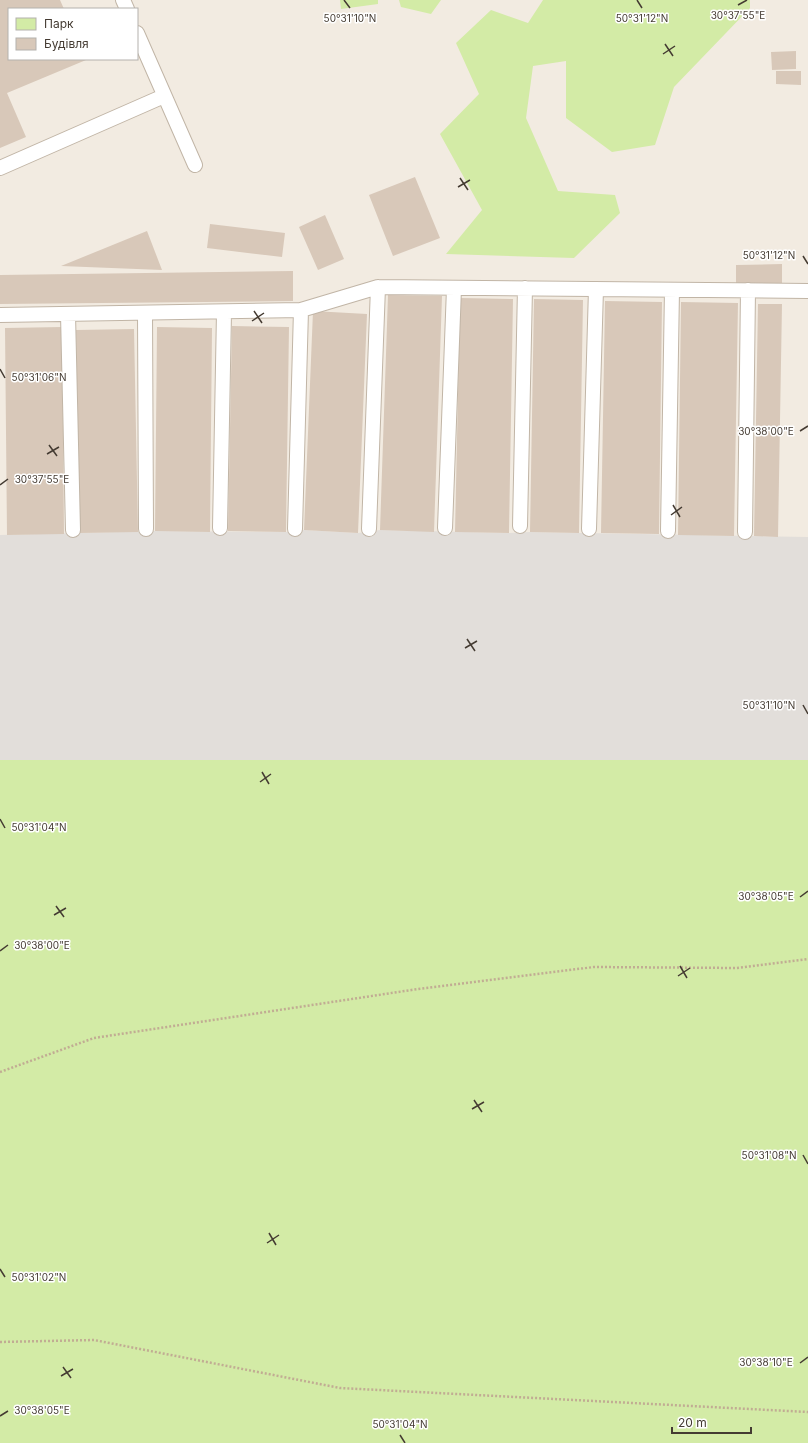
<svg xmlns="http://www.w3.org/2000/svg" width="808" height="1443" font-family="Inter,sans-serif">
  <style>
    .green { fill: #d3eba6 }
    .parking { fill: #e2deda }
    .building { fill: #d8c8b9 }
    .lines { fill: none; stroke-linecap: round; stroke-linejoin: round }
    .service-casing { stroke: #c1b5a6; stroke-width: 16 }
    .path { stroke: #c1ac93; stroke-width: 2.5; stroke-dasharray: 2 2; stroke-linecap: butt }
    .service { stroke: #fff; stroke-width: 14 }
    .ticks { fill: none; stroke: #443b32; stroke-width: 1.5 }
    .ticks-label { font-size: 10px; text-anchor: middle; fill: #443b32; stroke: #fff; stroke-width: 3; stroke-linejoin: round; paint-order: stroke }
  </style>
  <rect width="100%" height="100%" fill="#f2ebe1"/>
  <path class="green" d="M340,0H378V4L341,9Z
    M399,0H441L431,14L401,7Z
    M543,0H750V8L674,87L655,145L612,152L566,118V61L533,66L526,118L558,191L615,195L620,213L574,258L446,254L482,210L440,134L479,94L456,43L491,10L528,23Z
    M0,760H808V1443H0Z"/>
  <path class="parking" d="M304,530L358,533L380,530L509,533L530,532L808,537V760H0V535L155,531L286,532Z"/>
  <path class="building" d="M0,0H60L64,9H9V59H85L86,60L7,93L26,137L0,148Z
    M796,51V69L772,70L771,52Z
    M776,71H801V85L776,84Z
    M415,177L440,238L393,256L369,195Z
    M325,215L344,259L318,270L299,227Z
    M210,224L285,233L282,257L207,248Z
    M147,231L162,270L61,266Z
    M782,264V284L736,285V265Z
    M293,271V301L0,304V275Z
    M388,295L442,296L434,532L380,530Z
    M460,298L513,299L509,533L455,532Z
    M534,299L583,300L579,533L530,532Z
    M605,301L662,302L659,534L601,533Z
    M681,302L738,303L734,536L678,535Z
    M758,304H782L778,537L754,536Z
    M313,311L367,314L358,533L304,530Z
    M232,326L289,327L286,532L228,531Z
    M62,327L64,534L7,535L5,328Z
    M157,327L212,328L210,532L155,531Z
    M134,329L138,532L80,533L76,330Z"/>
  <g class="lines">
    <g class="service-casing">
      <path id="service" d="M123,0L127,9
        M137,33L195,165
        M0,168L164,96
        M145,313L146,529
        M68,314L73,530
        M0,315L301,310L378,287L808,291
        M520,526L525,288
        M220,528L224,312
        M445,528L454,288
        M295,529L301,310
        M369,529L378,287
        M589,529L596,289
        M668,531L672,290
        M745,532L748,290"/>
    </g>
    <path class="path" d="M0,1072L94,1038L418,989L594,967L737,968L808,959
      M0,1342L94,1340L340,1388L808,1412"/>
    <use href="#service" class="service"/>
  </g>
  <path class="ticks" d="M344,0L350,8M637,0L642,8M738,5L747,0M665,44L673,56M663,54L675,46M460,178L468,190M458,187L470,180M803,256L808,264M254,311L262,323M252,321L264,313M0,369L5,378M800,431L808,426M49,445L57,456M47,454L59,447M0,485L8,479M673,505L680,517M671,515L682,507M467,639L475,651M465,648L477,641M803,705L808,714M262,772L269,784M260,782L271,774M0,819L5,828M800,897L808,891M56,906L64,917M54,915L66,908M0,951L8,945M680,966L687,978M678,976L690,968M474,1100L482,1112M472,1109L484,1102M803,1155L808,1164M269,1233L276,1245M267,1243L279,1235M0,1269L5,1277M800,1363L808,1357M63,1367L71,1378M61,1376L73,1369M0,1416L8,1411M400,1435L405,1443"/>
  <g class="ticks-label">
    <text x="738" y="19">30°37'55"E</text>
    <text x="350" y="22">50°31'10"N</text>
    <text x="642" y="22">50°31'12"N</text>
    <text x="769" y="259">50°31'12"N</text>
    <text x="39" y="381">50°31'06"N</text>
    <text x="766" y="435">30°38'00"E</text>
    <text x="42" y="483">30°37'55"E</text>
    <text x="769" y="709">50°31'10"N</text>
    <text x="39" y="831">50°31'04"N</text>
    <text x="766" y="900">30°38'05"E</text>
    <text x="42" y="949">30°38'00"E</text>
    <text x="769" y="1159">50°31'08"N</text>
    <text x="39" y="1281">50°31'02"N</text>
    <text x="766" y="1366">30°38'10"E</text>
    <text x="42" y="1414">30°38'05"E</text>
    <text x="400" y="1428">50°31'04"N</text>
  </g>
  <rect x="8" y="8" width="130" height="52" fill="#ffffff" stroke="#b4b1ad"/>
  <rect x="16" y="18" width="20" height="12" fill="#d3eba6" stroke="#b4b1ad"/>
  <text x="44" y="28" font-size="12" fill="#443b32">Парк</text>
  <rect x="16" y="38" width="20" height="12" fill="#d8c8b9" stroke="#b4b1ad"/>
  <text x="44" y="48" font-size="12" fill="#443b32">Будівля</text>
  <path d="M672 1427v6h79v-6" fill="none" stroke="#443b32" stroke-width="2"/>
  <text x="678" y="1427" font-size="12" fill="#443b32" stroke="#ffffff" stroke-width="3" paint-order="stroke">20 m</text>
</svg>
